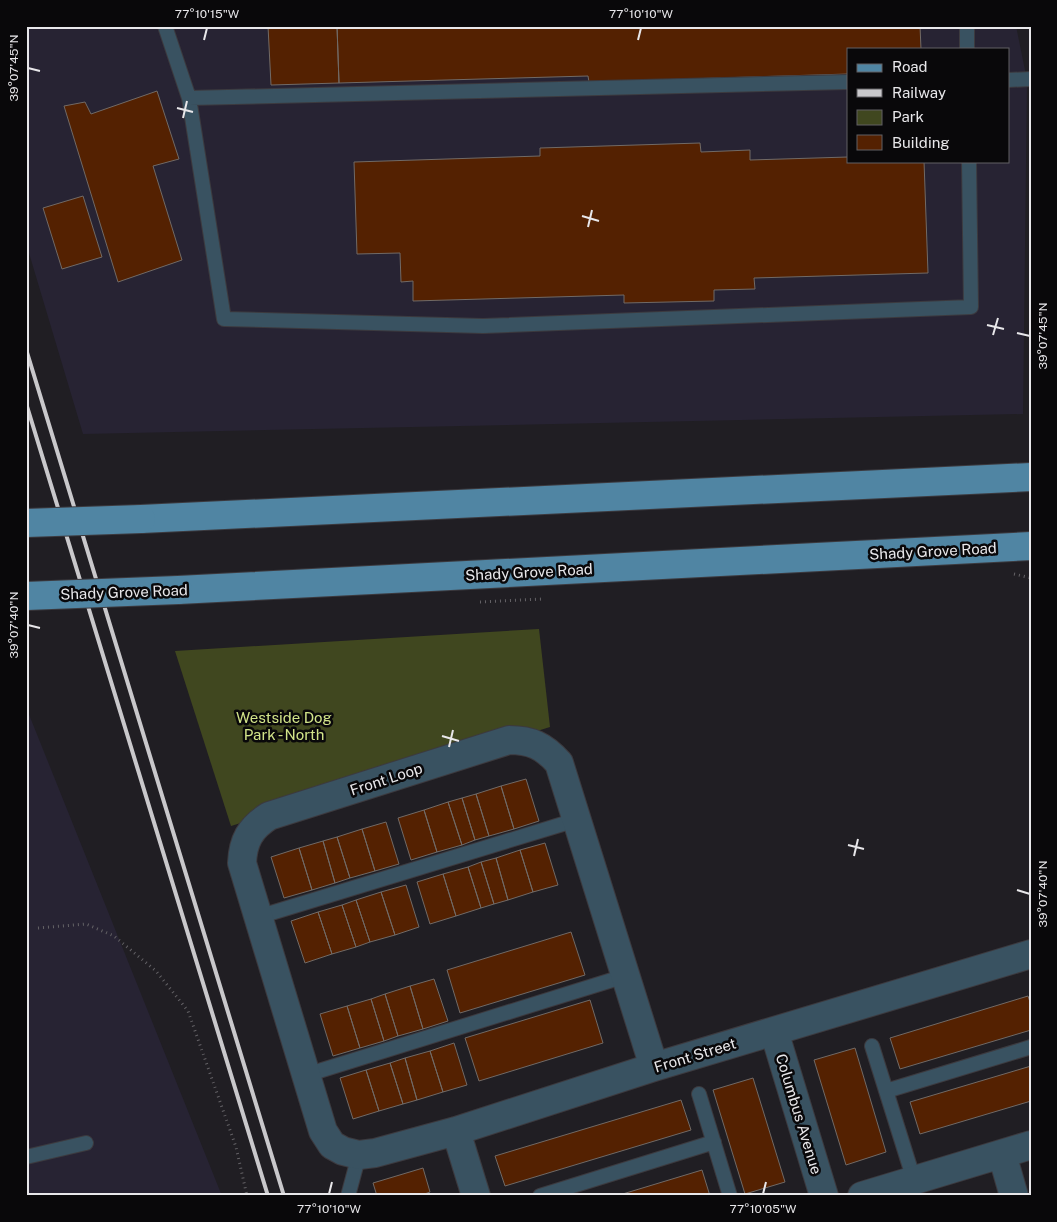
<svg xmlns="http://www.w3.org/2000/svg" width="1057" height="1222" font-family="'Public Sans',sans-serif">
  <style>
    .industrial { fill: #272333; fill-rule: evenodd }
    .green { fill: #40471f }
    .building { fill: #542101; stroke: #716a66 }
    .lines { fill: none; stroke-linecap: round; stroke-linejoin: round }
    .lane-casing { stroke: #3c3a3f; stroke-width: 16 }
    .street-casing { stroke: #3c3a3f; stroke-width: 30 }
    .primary-casing { stroke: #3c3a3f; stroke-width: 30 }
    .path { stroke: #646266; stroke-width: 3; stroke-dasharray: 1 4; stroke-linecap: butt }
    .lane { stroke: #395261; stroke-width: 14 }
    .street { stroke: #395261; stroke-width: 28 }
    .primary { stroke: #5085a3; stroke-width: 28 }
    .rail { stroke: #c9c8cb; stroke-width: 4 }
    .primary-bridge-casing { stroke: #3c3a3f; stroke-width: 30; stroke-linecap: butt }
    .primary-bridge { stroke: #5085a3; stroke-width: 28 }
    .ticks { fill: none; stroke: #e8e7ea; stroke-width: 2 }
    .labels { text-anchor: middle; dominant-baseline: central; stroke-width: 5; stroke-linejoin: round; paint-order: stroke }
    .street-label { font-size: 15px; fill: #e8e7ea; stroke: #09080a }
    .park-label { font-size: 15px; fill: #d2e489; stroke: #09080a }
    .neatline { fill: none; stroke: #e8e7ea; stroke-width: 2 }
    .ticks-label { font-size: 12px; text-anchor: middle; fill: #e8e7ea }
  </style>
  <rect width="100%" height="100%" fill="#201e23"/>
  <path class="industrial" d="M26,26H1016L1027,80L1023,414L83,434L26,243ZM848,49H1008V161H848Z
    M26,707L222,1196H26Z"/>
  <path class="green" d="M539,629L550,727L231,826L175,651Z"/>
  <path class="building" d="M268,26H337L339,83L271,85Z
    M337,26H920L921,49H848V74L589,82L588,76L339,83Z
    M157,91L179,159L153,166L182,260L118,282L64,106L85,102L91,114Z
    M700,143L701,152L750,150V160L848,157V161H924L928,273L754,278L755,289L714,290V301L624,303V295L413,301V281L401,282L400,253L357,254L354,162L540,156V148Z
    M83,196L102,257L62,269L43,208Z
    M526,779L539,821L514,829L501,786Z
    M501,786L514,829L489,836L476,794Z
    M476,794L489,836L475,840L462,798Z
    M462,798L475,840L462,845L448,802Z
    M448,802L462,845L437,852L424,810Z
    M424,810L437,852L411,860L398,818Z
    M386,822L399,864L375,871L362,829Z
    M362,829L375,871L350,878L337,837Z
    M337,837L350,878L335,883L323,841Z
    M323,841L335,883L312,890L299,848Z
    M545,843L558,885L533,892L520,850Z
    M299,848L312,890L284,898L271,857Z
    M520,850L533,892L508,900L496,858Z
    M496,858L508,900L494,904L481,862Z
    M481,862L494,904L481,908L468,867Z
    M468,867L481,908L456,916L443,874Z
    M443,874L456,916L430,924L417,882Z
    M406,885L419,927L395,935L381,892Z
    M381,892L395,935L370,942L356,900Z
    M356,900L370,942L356,947L342,905Z
    M342,905L356,947L332,954L318,912Z
    M318,912L332,954L305,963L291,921Z
    M571,932L585,975L460,1013L447,970Z
    M434,979L448,1021L423,1029L410,986Z
    M410,986L423,1029L398,1036L385,994Z
    M385,994L398,1036L384,1041L371,999Z
    M1028,996L1031,1005V1030L900,1069L890,1038Z
    M371,999L384,1041L360,1048L347,1006Z
    M590,1000L603,1043L479,1081L465,1038Z
    M347,1006L360,1048L333,1056L320,1014Z
    M454,1043L467,1085L443,1092L430,1051Z
    M855,1048L886,1152L846,1165L814,1060Z
    M430,1051L443,1092L417,1100L405,1058Z
    M405,1058L417,1100L403,1104L390,1063Z
    M390,1063L403,1104L379,1111L366,1070Z
    M1031,1066V1101L920,1134L910,1102Z
    M366,1070L379,1111L353,1119L340,1078Z
    M753,1078L785,1182L745,1194L713,1090Z
    M681,1100L691,1130L505,1186L495,1156Z
    M423,1168L430,1192L419,1196H377L373,1183Z
    M702,1170L710,1196H616Z"/>
  <g class="lines">
    <g class="lane-casing">
      <path id="lane" d="M165,26L189,98L224,319L483,326L971,307L969,161
        M967,26V49
        M1008,80L1031,79
        M189,98L848,82
        M258,917L576,820
        M872,1046L914,1180
        M306,1075L625,976
        M886,1091L1031,1047
        M699,1094L730,1196
        M26,1157L86,1143
        M348,1196L359,1155
        M540,1196L714,1142"/>
    </g>
    <g class="street-casing">
      <path id="street" d="M774,1031L824,1196
        M654,1067L559,763C544,746 531,740 509,740L269,816C250,828 243,841 242,863L323,1131L332,1145L343,1151L359,1155L375,1153L456,1131L654,1067L1031,954
        M456,1131L476,1196
        M1002,1154L1014,1196
        M862,1196L1031,1145"/>
    </g>
    <g class="primary-casing">
      <path id="primary" d="M141,519L1031,477
        M178,590L1031,546"/>
    </g>
    <path class="path" d="M1014,574L1031,578
      M480,602L543,599
      M38,928L86,924L114,936L156,971L188,1011L236,1147L247,1196"/>
    <use href="#lane" class="lane"/>
    <use href="#street" class="street"/>
    <use href="#primary" class="primary"/>
    <path class="rail" d="M26,349L284,1196
      M26,403L268,1196"/>
    <g class="primary-bridge-casing">
      <path id="primary-bridge" d="M26,523L141,519
        M26,596L178,590"/>
    </g>
    <use href="#primary-bridge" class="primary-bridge"/>
  </g>
  <path class="ticks" d="M204,40L207,28M638,40L641,28M28,68L40,71M177,108L193,112M183,118L187,101M582,216L599,221M588,227L592,210M987,325L1004,329M1017,333L1030,336M993,335L998,318M28,625L40,628M442,736L459,741M449,747L453,730M848,845L864,849M854,856L858,839M1017,890L1030,894M329,1194L332,1182M763,1194L766,1182"/>
  <g class="labels">
    <g class="street-label">
      <text transform="translate(933 551) rotate(-3)">Shady Grove Road</text>
      <text transform="translate(529 572) rotate(-3)">Shady Grove Road</text>
      <text transform="translate(124 592) rotate(-2)">Shady Grove Road</text>
      <text transform="translate(386 779) rotate(-18)">Front Loop</text>
      <text transform="translate(695 1055) rotate(-17)">Front Street</text>
      <text transform="translate(799 1114) rotate(73)">Columbus Avenue</text>
    </g>
    <g class="park-label">
      <text x="284" y="717">Westside Dog<tspan x="284" dy="17">Park - North</tspan></text>
    </g>
  </g>
  <rect width="1057" height="1222" fill="none" stroke="#09080a" stroke-width="55"/>
  <rect x="847" y="48" width="162" height="115" fill="#09080a" stroke="#626164"/>
  <rect x="857" y="64" width="25" height="8" fill="#5085a3" stroke="#626164"/>
  <text x="892" y="72" font-size="15" fill="#e8e7ea">Road</text>
  <rect x="857" y="89" width="25" height="8" fill="#c9c8cb" stroke="#626164"/>
  <text x="892" y="98" font-size="15" fill="#e8e7ea">Railway</text>
  <rect x="857" y="110" width="25" height="15" fill="#40471f" stroke="#626164"/>
  <text x="892" y="122" font-size="15" fill="#e8e7ea">Park</text>
  <rect x="857" y="135" width="25" height="15" fill="#542101" stroke="#626164"/>
  <text x="892" y="148" font-size="15" fill="#e8e7ea">Building</text>
  <rect x="28" y="28" width="1002" height="1166" class="neatline"/>
  <g class="ticks-label">
    <text x="207" y="18">77°10'15"W</text>
    <text x="641" y="18">77°10'10"W</text>
    <text transform="translate(14 68) rotate(-90)" y="4">39°07'45"N</text>
    <text transform="translate(1043 336) rotate(-90)" y="4">39°07'45"N</text>
    <text transform="translate(14 625) rotate(-90)" y="4">39°07'40"N</text>
    <text transform="translate(1043 894) rotate(-90)" y="4">39°07'40"N</text>
    <text x="329" y="1213">77°10'10"W</text>
    <text x="763" y="1213">77°10'05"W</text>
  </g>
</svg>
